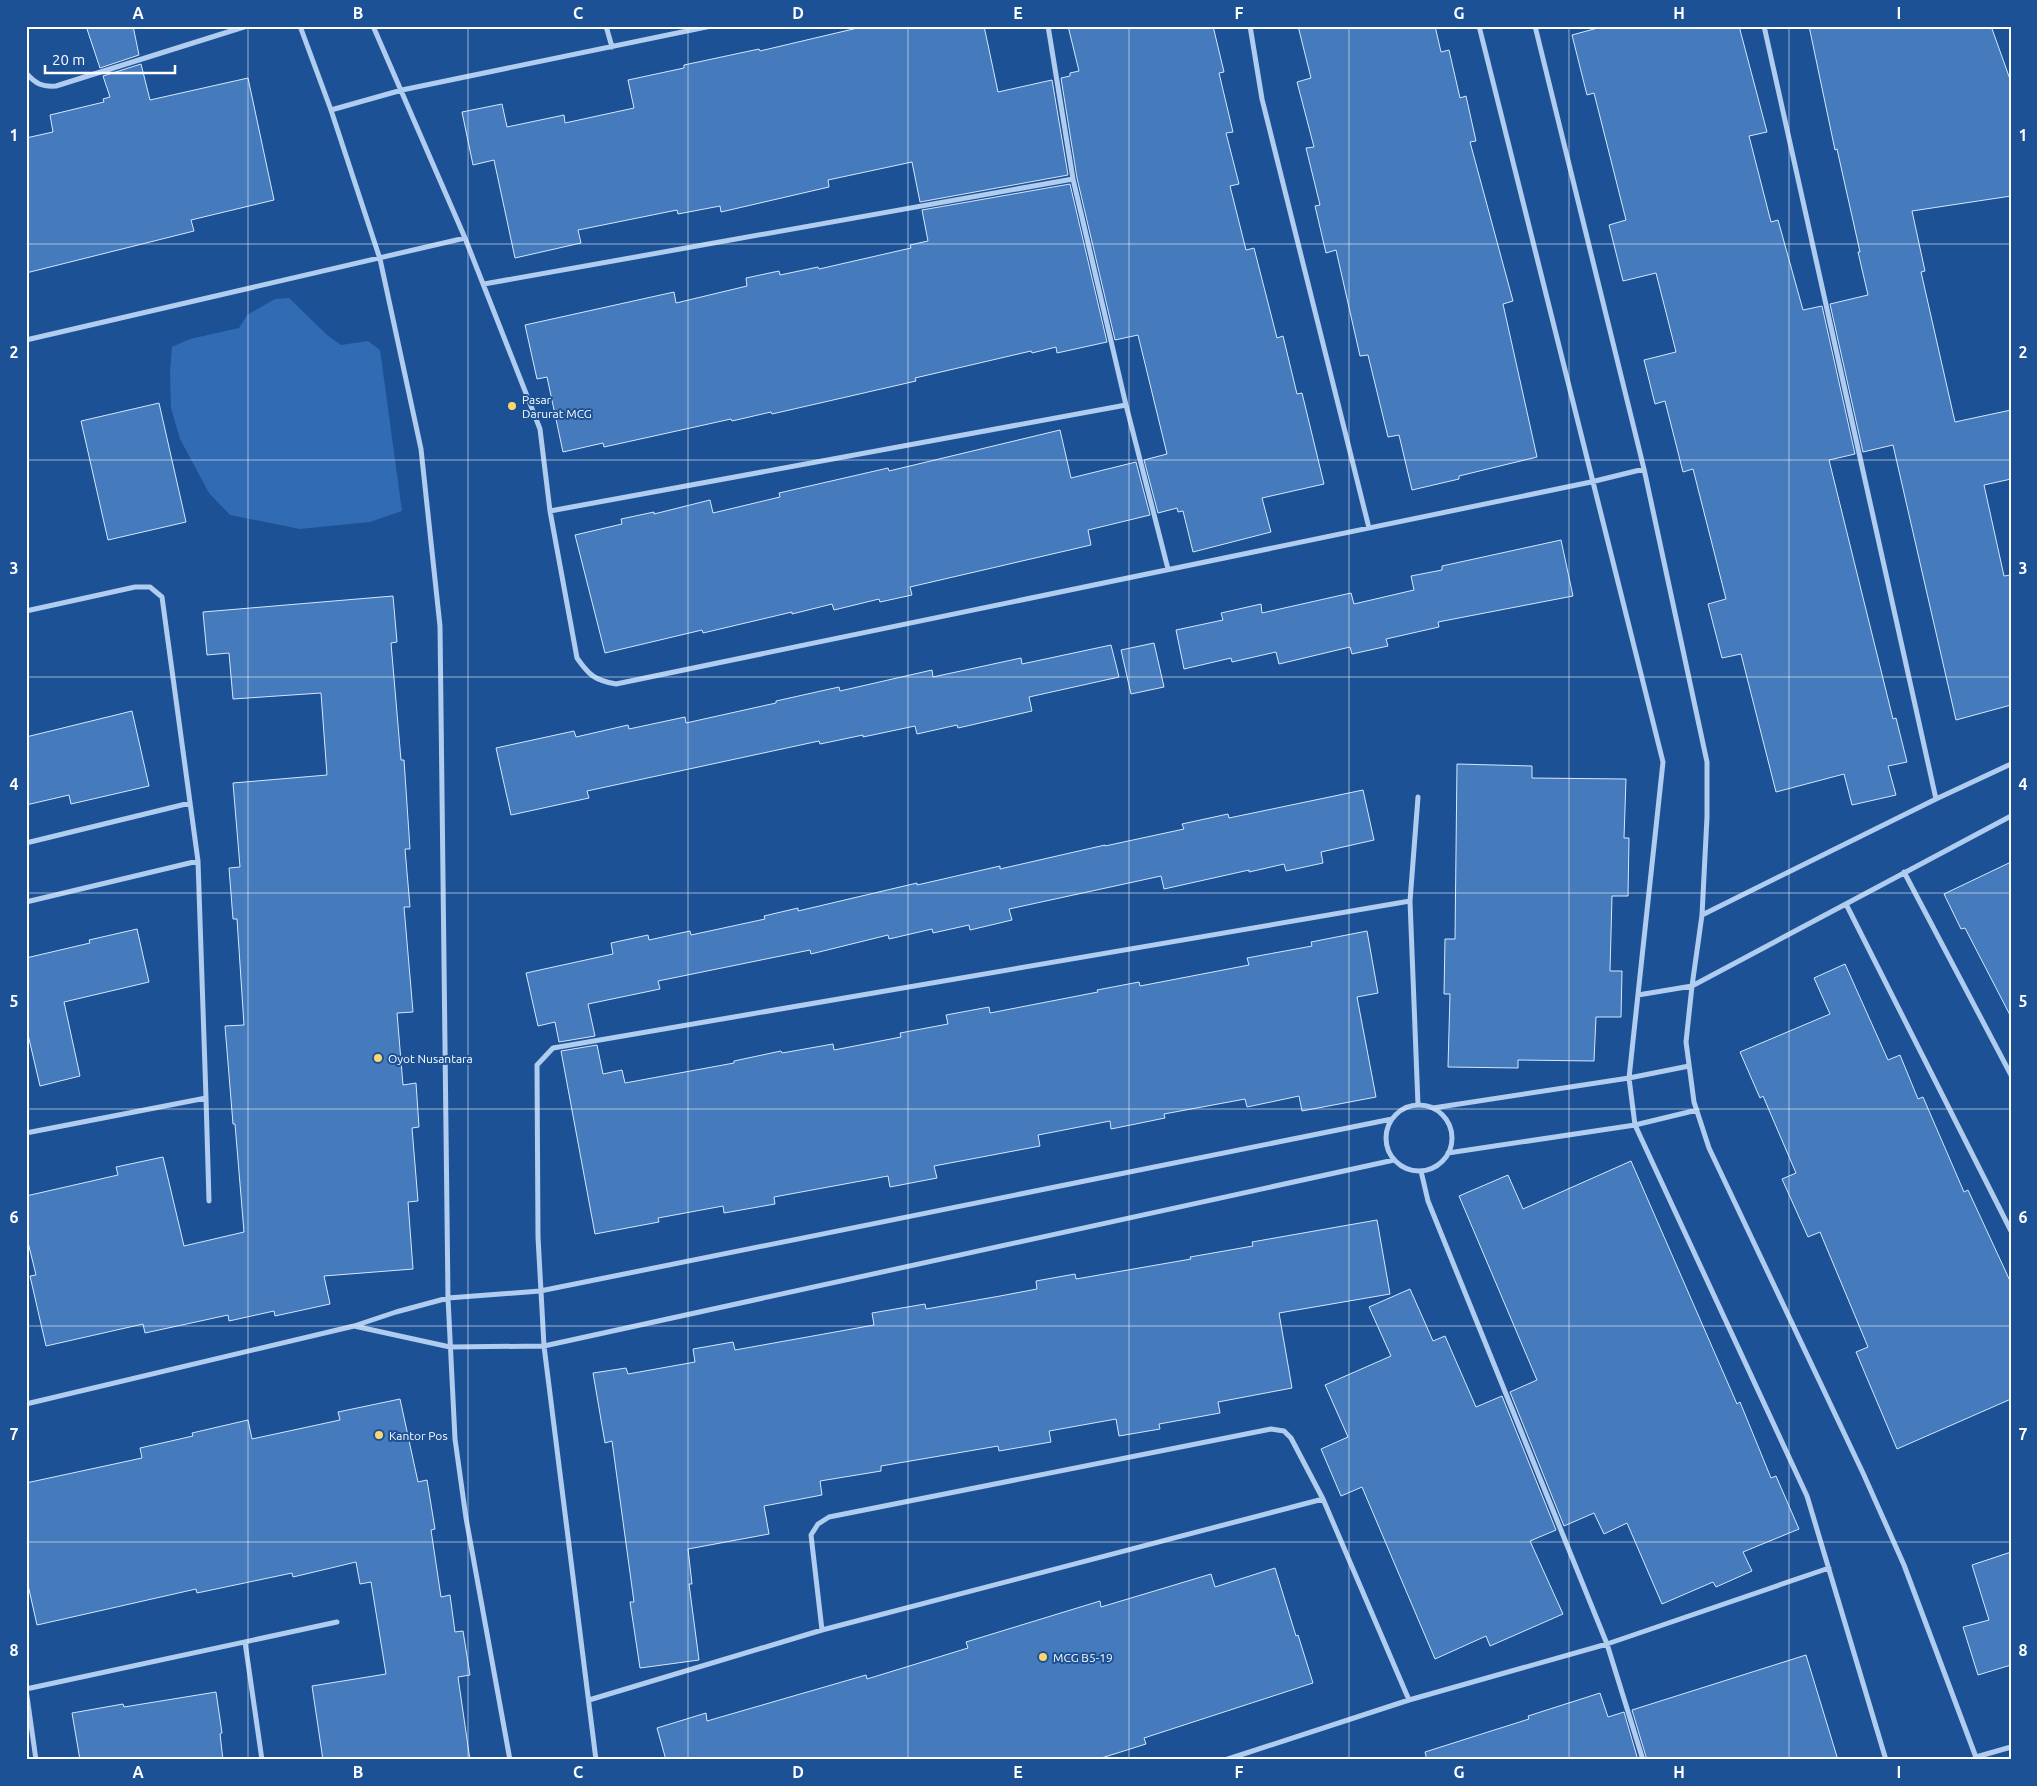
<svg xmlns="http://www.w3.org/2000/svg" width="2037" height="1786" font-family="Ubuntu,sans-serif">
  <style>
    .green { fill: #316bb3 }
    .building { fill: #457abc; stroke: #d6e7fb }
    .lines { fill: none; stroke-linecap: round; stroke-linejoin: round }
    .street { stroke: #b0ccef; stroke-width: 5 }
    .grid { fill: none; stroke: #fff; stroke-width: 1; stroke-opacity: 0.55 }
    .poi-dot { fill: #fed56e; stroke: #1d5195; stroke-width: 2 }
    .labels { text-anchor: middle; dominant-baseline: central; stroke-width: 4; stroke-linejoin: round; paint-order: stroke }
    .poi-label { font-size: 12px; fill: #fff; stroke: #1d5195; text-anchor: start }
    .neatline { fill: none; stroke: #fff; stroke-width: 2 }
    .grid-label { font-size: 16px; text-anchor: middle; font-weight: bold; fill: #fff }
  </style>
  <rect width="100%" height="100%" fill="#1d5195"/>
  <path class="green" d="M289,298L327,335L341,345L368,341L380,350L402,511L370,522L300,529L230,515L209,493L180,439L171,408L170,373L172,347L190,339L239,328L247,315L275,299Z"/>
  <path class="building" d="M86,26H133L139,55L100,68Z
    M866,26H984L998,92L1052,80L1068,175L920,202L912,162L828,180L829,187L721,212L720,206L678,214L677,210L578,230L581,243L515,258L494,160L473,165L462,112L502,104L507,127L564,115L565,123L634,108L628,80L684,68V65L759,49L760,51Z
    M1068,26H1213L1224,72L1219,73L1233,132L1226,133L1239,184L1230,186L1246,250L1254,248L1277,338L1283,336L1297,394L1302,393L1324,484L1262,498L1271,532L1193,552L1183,511L1178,512L1177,508L1158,513L1144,460L1167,454L1138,335L1115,340L1077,178L1061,78L1070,76V73L1079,71Z
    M1298,26H1435L1441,52L1449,50L1460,98L1466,96L1476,141L1470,142L1513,301L1503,304L1537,457L1459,476V479L1412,490L1399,435L1388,437L1368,355L1360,356L1336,250L1326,253L1315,206L1320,205L1306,148L1314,147L1297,82L1311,78Z
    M1605,26H1739L1767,132L1749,136L1771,222L1778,220L1803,310L1822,306L1855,454L1829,460L1893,719L1896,718L1907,762L1888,766L1896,795L1852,805L1844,774L1776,792L1741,654L1722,658L1708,604L1726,599L1693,469L1683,472L1665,401L1655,404L1644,360L1676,352L1656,273L1623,281L1609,225L1626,220L1594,93L1587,95L1572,35Z
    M1809,26H1991L2011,82V196L1912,211L1925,271L1921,272L1955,422L2011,410V479L1984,485L2004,576L2011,575V705L1956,720L1893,445L1863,452L1830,304L1868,295L1858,252H1860L1837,149L1835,150Z
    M141,64L150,100L248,78L274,200L191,220L194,231L26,273V138L53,132L50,115L104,102L103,99L110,97L103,76Z
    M1070,184L1107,342L1057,353L1056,347L1032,353L1031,351L915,378L916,381L772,414L771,412L732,421L731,419L604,447L603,443L563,452L547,377L537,379L525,325L674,292L676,303L747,286L746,278L779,271L780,275L818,267L819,269L911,248L910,245L928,241L922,210Z
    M159,403L186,522L108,540L81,421Z
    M1060,430L1071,478L1136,462L1150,515L1088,530L1091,545L910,587L912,595L880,602L879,599L834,610L832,604L792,614V612L703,633L702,630L605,653L575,535L622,524L621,519L654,512V514L710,500L713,513L780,497L779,493L888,468L889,471Z
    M1561,540L1573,596L1438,622L1439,627L1386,639L1388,646L1352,654L1350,647L1279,664L1276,652L1232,662L1231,658L1184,669L1176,630L1223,620L1221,613L1261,604L1262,613L1351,593L1354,604L1414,590L1411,576L1442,570V566Z
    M393,596L397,642L391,643L401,760H404L410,849H405L410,907H404L413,1012L397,1013L403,1085L416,1083L419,1127L412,1128L418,1201L408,1202L413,1269L324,1276L330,1304L275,1316L274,1311L229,1321L228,1315L145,1333L143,1324L46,1346L30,1276L36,1275L26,1234V1196L118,1175L116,1167L163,1157L184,1246L244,1232L235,1124H233L225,1026L244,1025L237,919H233L229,868L240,867L233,783L327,775L321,693L233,699L229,653L207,655L203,612Z
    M1154,643L1164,687L1131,694L1121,650Z
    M1111,645L1119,677L1029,697L1032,711L958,728L957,725L917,734L915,726L863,737V735L820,744L819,741L587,791L589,798L511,815L496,748L574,731L576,737L628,725L629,729L685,717L686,723L776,703V701L839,687L840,691L932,670L933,677L1021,658L1022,664Z
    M132,711L149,786L71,804L69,795L26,805V737Z
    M1457,764L1532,766V778L1626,779L1624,838H1629L1628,896H1612L1610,971H1622L1621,1017H1596L1594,1061L1518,1060V1068L1448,1067L1450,994H1444L1445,939H1455Z
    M1363,790L1374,840L1321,852L1323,863L1286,871L1284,864L1249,872V870L1164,889L1161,876L1009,909L1012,920L970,930L969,925L933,933L932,929L889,939L888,935L811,954L810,950L658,981L660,989L588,1004L595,1036L559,1042L555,1022L538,1026L526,973L613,954L611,943L648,935L649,940L690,931L691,935L765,919L764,916L798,908V911L917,883V885L1000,866V869L1105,845V846L1184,829L1182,824L1228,814L1229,818Z
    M2011,862V1017L1965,928L1961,929L1944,894Z
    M137,929L149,982L64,1002L80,1076L40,1086L26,1026V958L90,943L89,940Z
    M1367,931L1378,993L1357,997L1376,1097L1302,1111L1299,1096L1247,1107L1245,1099L1164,1114L1165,1118L1111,1129L1110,1121L1038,1135L1040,1146L934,1166L937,1178L890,1187L888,1176L774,1197L775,1204L724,1213L723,1206L658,1218L659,1222L595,1234L561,1051L597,1045L603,1074L622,1070L625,1083L734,1063V1061L781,1051L782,1053L833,1044L834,1050L901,1037L900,1033L948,1024L946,1015L989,1007L990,1013L1098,992L1097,990L1139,982L1140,986L1249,965L1247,958L1312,946L1311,942Z
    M1845,964L1888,1060L1900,1055L1918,1099L1923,1097L1964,1192L1968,1190L2011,1283V1399L1897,1449L1856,1352L1868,1347L1820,1232L1808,1237L1782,1179L1796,1173L1763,1096L1760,1098L1740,1052L1830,1014L1814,978Z
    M1631,1161L1737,1404L1740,1402L1771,1478L1776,1476L1799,1529L1743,1552L1752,1571L1716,1587L1713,1582L1662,1604L1627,1523L1604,1534L1594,1513L1564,1526L1510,1392L1537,1380L1459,1196L1508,1175L1523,1209Z
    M1377,1220L1390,1294L1279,1313L1292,1388L1218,1402L1220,1413L1159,1424L1160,1429L1119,1436L1116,1419L1049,1431L1051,1442L999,1451L998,1446L881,1466V1471L820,1481L822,1495L764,1506L769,1534L688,1549L692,1584H689L699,1660L640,1668L630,1602H634L612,1441L605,1443L593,1373L626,1368L628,1374L695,1362L693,1349L733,1342L735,1350L874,1325L872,1313L925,1304L926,1309L1000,1296L1037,1289L1036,1281L1075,1274L1076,1279L1191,1259L1190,1257L1253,1246L1252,1242Z
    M1410,1289L1433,1341L1445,1336L1476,1407L1502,1396L1556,1530L1530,1541L1563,1614L1490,1646L1486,1636L1435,1659L1362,1487L1341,1496L1321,1449L1348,1437L1325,1385L1391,1356L1369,1307Z
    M400,1399L418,1482L427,1480L435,1529L431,1530L441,1597L450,1595L455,1632L463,1631L470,1675L458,1677L470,1760H323L312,1686L386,1674L371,1582L360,1584L356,1562L293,1577L292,1573L197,1593L196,1589L37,1625L26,1576V1483L142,1458L140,1448L193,1436L192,1433L248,1420L252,1439L340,1420L338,1412Z
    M2011,1552V1665L1978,1675L1963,1627L1989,1620L1972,1565Z
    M1275,1568L1296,1636L1298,1635L1313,1683L1144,1738L1146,1744L1095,1760H666L657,1728L706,1713L707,1721L866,1675L867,1679L968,1648L966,1642L1100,1601L1101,1607L1211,1574L1215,1587Z
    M1806,1655L1838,1760H1647L1632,1710Z
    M216,1692L222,1733L220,1734L223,1760H80L72,1713L123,1704L124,1707Z
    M1600,1693L1608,1717L1624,1712L1638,1760H1427L1425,1752L1529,1719L1528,1716Z"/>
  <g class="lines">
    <path class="street" d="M300,26L331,110L380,259L421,449L440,626L448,1298L455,1439L466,1518L510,1760
      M373,26L465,238L540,429L550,511L577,658C589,675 594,680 616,684L1591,482L1644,469
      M606,26L612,47
      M1048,26L1073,179L1126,405L1168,569
      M1250,26L1262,99L1369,528
      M1479,26L1663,762L1629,1078L1635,1125L1807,1496L1886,1760
      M1535,26L1644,469L1707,762V817L1702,915L1692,986L1686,1042L1694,1102L1709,1148L1863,1473L1904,1565L1977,1760
      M1764,26L1936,799
      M26,73C36,84 42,87 56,86L247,26
      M331,110L402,90L711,26
      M484,284L1073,179
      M26,340L465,238
      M550,511L1126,405
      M26,611L135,587H150L162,597L198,861L206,1098L26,1133
      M1418,797L1410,901L1418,1105
      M26,843L190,803
      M1904,872L2011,1075
      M26,902L198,861
      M1846,904L2011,1231
      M1702,915L1936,799L2011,764
      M1638,995L1692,986L2011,816
      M206,1098L209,1201
      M1386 1138a33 33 0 1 1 66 0a33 33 0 1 1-66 0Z
      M1433,1108L1629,1078L1689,1066
      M1392,1119L540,1291L448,1298L396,1312L354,1326L450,1347L544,1346L1394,1160
      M1448,1153L1635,1125L1697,1110
      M1421,1171L1428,1201L1607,1644L1643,1760
      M26,1404L354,1326
      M822,1630L811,1535L818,1524L829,1517L1271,1429L1284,1431L1291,1438L1323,1499L1409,1700
      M245,1642L262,1760
      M26,1689L337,1622
      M26,1689L36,1760
      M589,1700L822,1630L1323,1499
      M1976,1757L2011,1747
      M596,1760L544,1346L538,1237L537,1065L553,1048L1410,901
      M1225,1760L1409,1700L1607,1644L1829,1568"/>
  </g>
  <path class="grid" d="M248,26V1760M468,26V1760M688,26V1760M908,26V1760M1129,26V1760M1349,26V1760M1569,26V1760M1789,26V1760M26,244H2011M26,460H2011M26,677H2011M26,893H2011M26,1109H2011M26,1326H2011M26,1542H2011"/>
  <g class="poi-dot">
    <circle cx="512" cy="406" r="5"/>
    <circle cx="378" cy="1058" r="5"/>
    <circle cx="379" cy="1435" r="5"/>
    <circle cx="1043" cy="1657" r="5"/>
  </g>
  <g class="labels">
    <g class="poi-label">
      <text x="522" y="399">Pasar<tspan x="522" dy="14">Darurat MCG</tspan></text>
      <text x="388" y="1058">Oyot Nusantara</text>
      <text x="389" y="1435">Kantor Pos</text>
      <text x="1053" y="1657">MCG B5-19</text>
    </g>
  </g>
  <rect width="2037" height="1786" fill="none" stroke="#1d5195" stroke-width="55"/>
  <path d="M45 65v8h130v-8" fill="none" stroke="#ffffff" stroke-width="2.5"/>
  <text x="52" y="65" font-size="15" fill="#ffffff" stroke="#1d5195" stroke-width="4" paint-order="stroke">20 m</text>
  <rect x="28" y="28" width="1982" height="1730" class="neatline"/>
  <g class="grid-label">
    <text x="138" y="19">A</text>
    <text x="358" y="19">B</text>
    <text x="578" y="19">C</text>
    <text x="798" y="19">D</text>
    <text x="1018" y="19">E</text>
    <text x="1239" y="19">F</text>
    <text x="1459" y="19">G</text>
    <text x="1679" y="19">H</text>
    <text x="1899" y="19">I</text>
    <text x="14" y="141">1</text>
    <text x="2023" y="141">1</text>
    <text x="14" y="358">2</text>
    <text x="2023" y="358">2</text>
    <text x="14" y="574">3</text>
    <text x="2023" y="574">3</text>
    <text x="14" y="790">4</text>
    <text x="2023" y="790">4</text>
    <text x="14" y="1007">5</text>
    <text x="2023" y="1007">5</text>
    <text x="14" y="1223">6</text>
    <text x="2023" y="1223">6</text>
    <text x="14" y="1440">7</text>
    <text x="2023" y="1440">7</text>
    <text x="14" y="1656">8</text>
    <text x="2023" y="1656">8</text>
    <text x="138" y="1778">A</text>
    <text x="358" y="1778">B</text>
    <text x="578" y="1778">C</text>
    <text x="798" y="1778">D</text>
    <text x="1018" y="1778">E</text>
    <text x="1239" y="1778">F</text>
    <text x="1459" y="1778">G</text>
    <text x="1679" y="1778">H</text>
    <text x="1899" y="1778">I</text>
  </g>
</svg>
